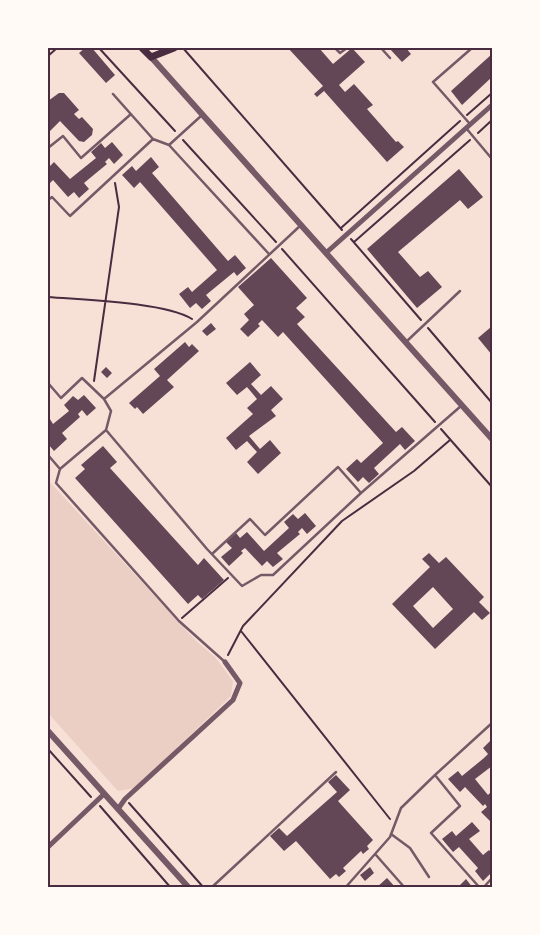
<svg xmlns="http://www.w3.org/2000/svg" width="540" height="935" font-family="Lato,sans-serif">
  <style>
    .green { fill: #ebcfc5 }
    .building { fill: #644757; fill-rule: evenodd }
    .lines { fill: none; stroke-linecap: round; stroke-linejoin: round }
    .path { stroke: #4a2c40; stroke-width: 2 }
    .service { stroke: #755966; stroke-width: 2.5 }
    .minor { stroke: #755966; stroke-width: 5 }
    .tertiary { stroke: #755966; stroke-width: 6 }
    .secondary { stroke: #4a2c40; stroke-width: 7 }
    .neatline { fill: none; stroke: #4a2c40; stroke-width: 2 }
  </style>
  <rect width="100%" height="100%" fill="#f7e1d7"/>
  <path class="green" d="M48,480L196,641L215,657L233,681L231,696L135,788L118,791L48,713Z"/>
  <path class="building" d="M85,48H92L115,75L106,83L79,53Z
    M288,48H319L333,64L352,48L365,62L339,85L345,92L354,84L373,105L367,109L396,142L398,141L404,147L387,162L324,91L317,97L314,94L323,86Z
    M389,48H406L411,54L402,62Z
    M492,54V77L462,105L451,91Z
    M59,93H64L79,110L74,114L79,119L82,117L93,129L92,135L84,142L79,141L60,121L48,133V101Z
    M112,142L123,155L114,164L109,158L105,162L107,164L84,183L89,189L79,198L74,192L68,197L53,180L48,185V168L54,162L70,179L96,158L91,152L101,143L105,148Z
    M151,157L159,167L152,173L228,261L235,255L246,268L237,276L234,272L206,295L211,301L202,309L196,303L190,308L179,294L188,287L192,292L217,270L140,182L134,188L122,175L132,166L136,171Z
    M459,169L483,197L468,209L460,200L398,252L420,277L428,271L442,287L417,308L367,249Z
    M271,258L307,298L296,308L305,317L297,324L396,432L402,427L415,441L405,450L400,444L374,468L379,474L369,483L363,477L358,482L346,469L357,459L361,463L383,443L283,332L278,337L262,320L258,324L260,326L248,337L240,329L249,320L244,314L254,305L238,287Z
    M211,323L216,329L207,336L202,331Z
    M491,327L492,328V355L478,338Z
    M185,342L189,347L192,344L199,351L167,380L174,387L143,414L137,407L135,409L129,403L160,376L154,369Z
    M250,362L261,375L251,384L261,395L271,386L283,399L271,410L276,416L249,436L260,449L270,440L281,453L258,474L247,462L257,452L247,441L236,450L226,438L253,414L247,408L257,399L247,387L237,395L226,383Z
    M106,367L112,373L107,378L101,372Z
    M84,395L96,408L87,416L82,410L78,414L80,417L62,433L67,439L54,451L48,444V416L53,424L69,411L64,405L73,396L78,400Z
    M103,446L117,462L110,468L198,565L204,558L224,580L202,599L198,595L188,604L75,478L85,469L81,465Z
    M305,513L316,526L307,534L302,528L298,532L300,534L277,553L283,559L273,567L267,561L262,566L245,548L241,551L243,553L229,566L221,557L232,548L226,542L236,533L240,538L247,532L264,551L289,528L284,522L293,514L298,519Z
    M429,553L439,563L446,557L484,597L479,602L490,613L482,620L474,612L435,649L392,604L430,567L422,559ZM433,587L453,609L433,628L413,606Z
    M492,739V766L475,779L488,795L492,791V818L490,821L481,812L487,807L485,804L483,806L465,787L460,792L448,779L458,771L462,776L484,758L488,754L483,748Z
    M336,775L350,790L338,801L373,840L367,846L369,849L363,854L361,851L343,868L346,871L339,877L336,874L330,879L296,841L284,851L270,836L279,828L287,836L337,792L328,782Z
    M472,822L480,831L469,839L483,855L489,850L492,854V872L483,881L475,871L478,868L459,847L453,852L442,839L452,831L456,836Z
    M370,867L374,873L365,881L360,875Z
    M387,878L396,888H376Z
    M466,879L473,888H457Z"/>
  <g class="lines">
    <path class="path" d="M99,48L175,131
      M183,48L342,230
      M48,56L57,48
      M467,115L492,93
      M478,133L492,120
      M183,140L276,242
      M341,228L460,121
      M351,239L421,320
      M354,242L470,140
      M282,249L435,422
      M48,297C83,300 164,302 192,319
      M428,328L492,403
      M94,381L119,207L115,183
      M441,429L492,487
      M182,618L228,578
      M241,631L390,819
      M228,655L243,626L342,521L414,471L450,440
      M48,749L91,797
      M129,803L204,888
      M100,806L171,888"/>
    <path class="service" d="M335,48L340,53L347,48
      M381,48L390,58
      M48,85V84
      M113,94L153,139L169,145L269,254
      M470,124L433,82L472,48
      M466,128L492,159
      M169,145L201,116
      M48,148L63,136L81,158L131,114
      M48,200L52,197L70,216L153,139
      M407,341L460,291
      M48,383L61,398L82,378L104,399
      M106,430L207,549L242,586L261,575H273L361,493L461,406
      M48,455L60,469L56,483L179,621L225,662
      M60,469L106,430L111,411L104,399L197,322L301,225
      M212,554L250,519L265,535L338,467L361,493
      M391,834L410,848L429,877
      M376,855L405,888
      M211,888L336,772
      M345,888L390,837L401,808L435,775
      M480,888L431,833L460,806L435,775L492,723
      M483,888L492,878"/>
    <path class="minor" d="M327,252L492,105
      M118,809L125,799L233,700L240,683L225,662
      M48,847L104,794"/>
    <path class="tertiary" d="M151,57L492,439
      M48,731L189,888"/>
    <path class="secondary" d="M142,48L151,57
      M151,57L174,48"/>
  </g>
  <rect width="540" height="935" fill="none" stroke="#fffaf5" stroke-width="98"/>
  <rect x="49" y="49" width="442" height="837" class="neatline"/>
</svg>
